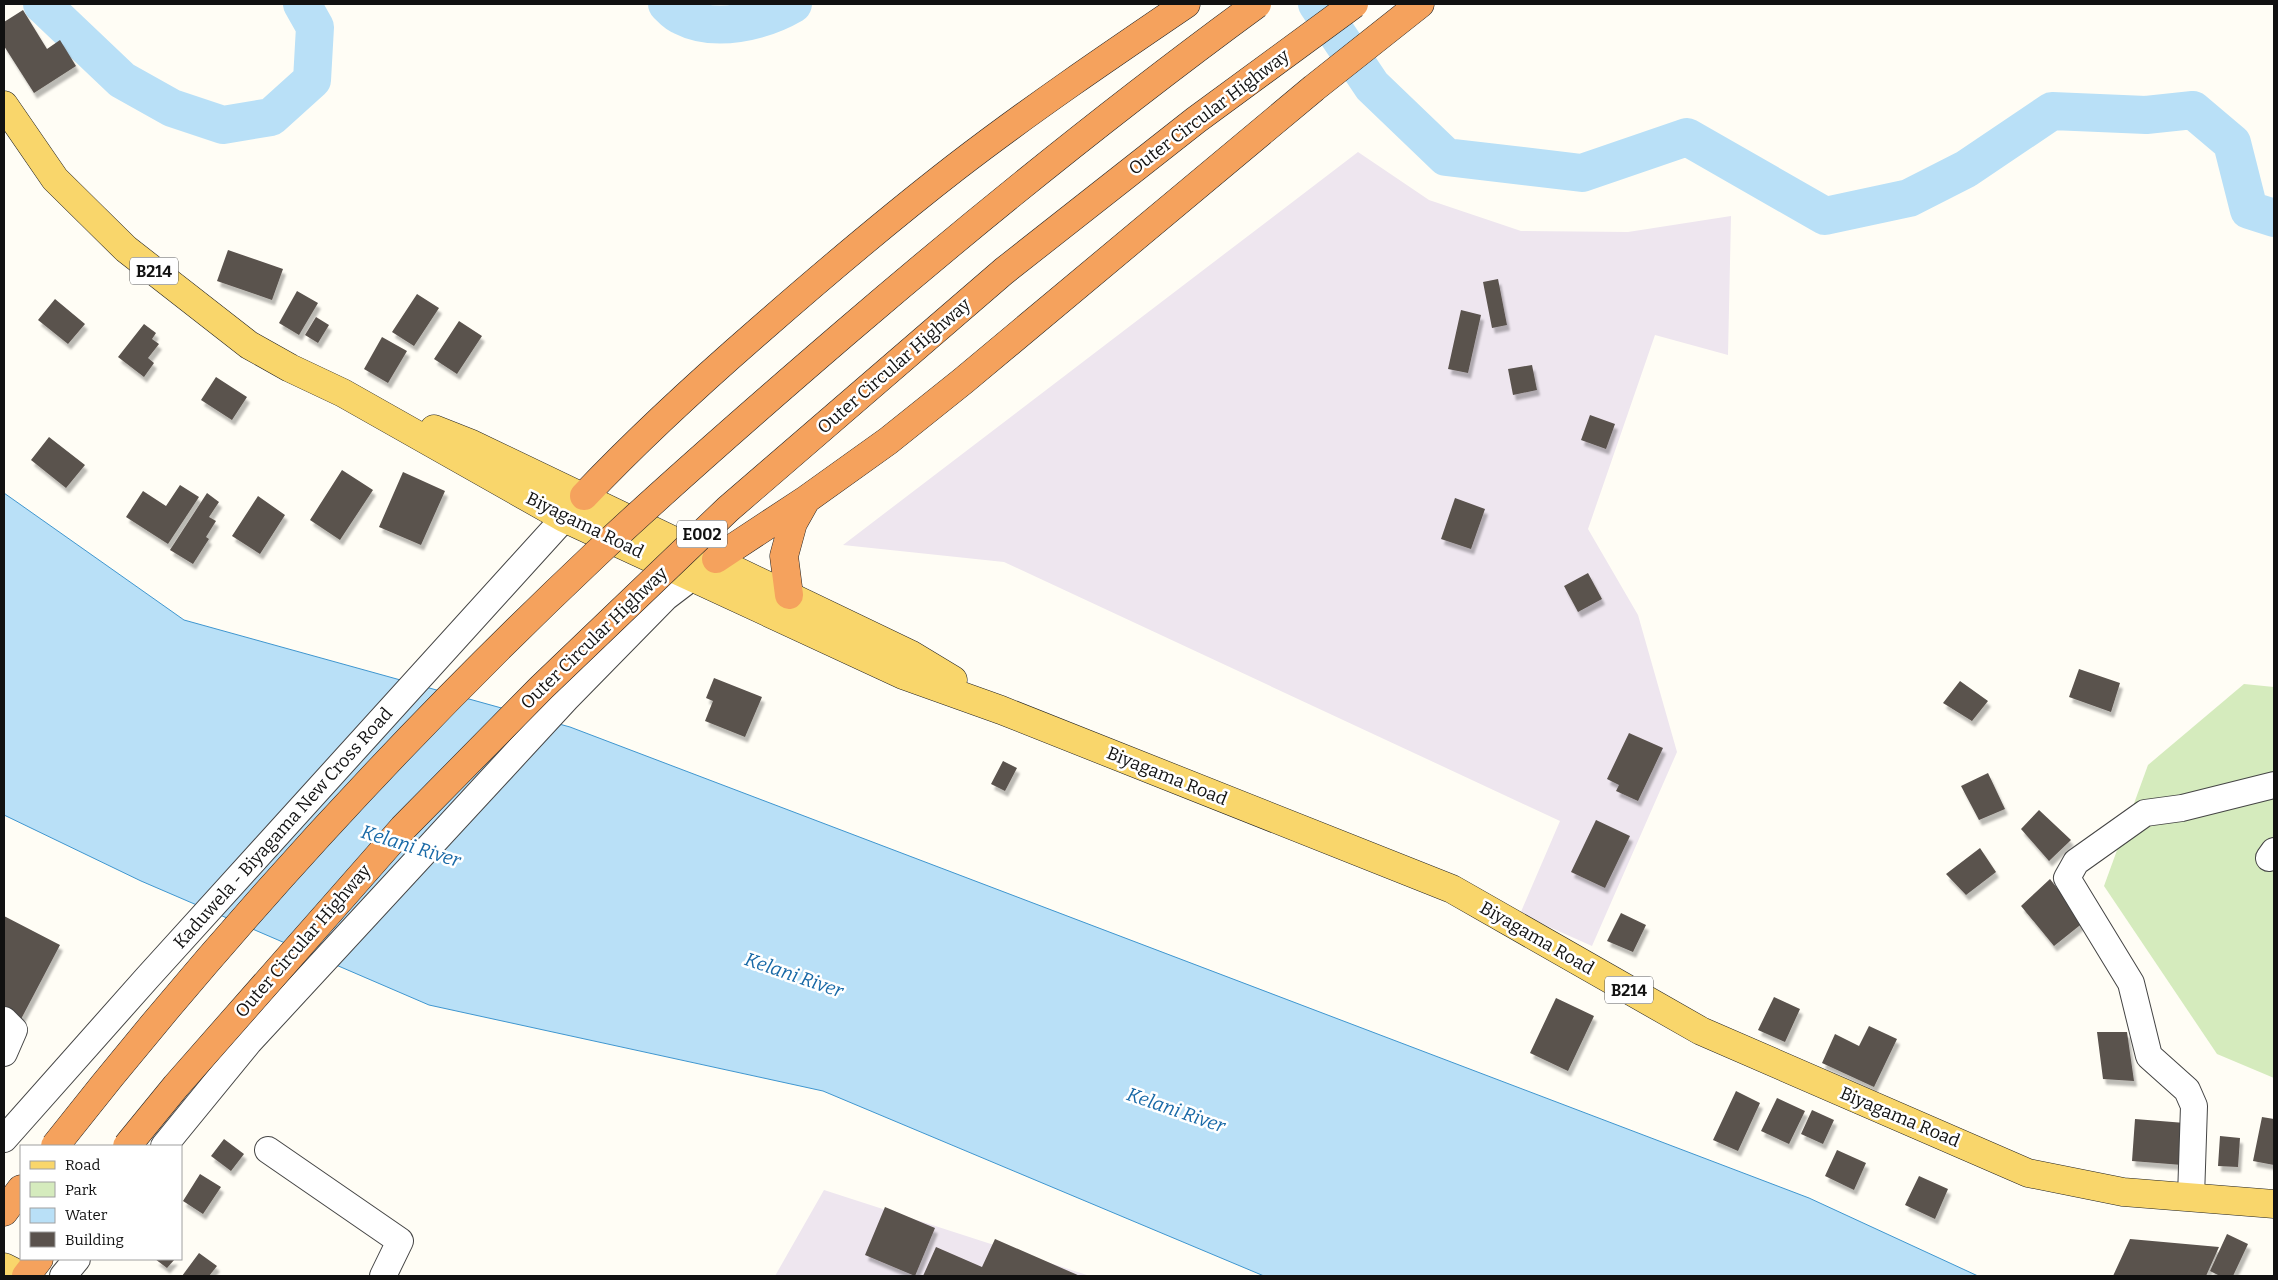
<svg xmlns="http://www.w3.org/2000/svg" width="2278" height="1280" font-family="Bitter,serif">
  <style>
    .industrial { fill: #eee6ef }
    .green { fill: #d5ebbd }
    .water { fill: #b9e0f7; stroke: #3f96cf }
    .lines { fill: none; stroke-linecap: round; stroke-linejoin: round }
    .river { stroke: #b9e0f7; stroke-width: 38 }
    .building { fill: #5a524d; filter: url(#shadow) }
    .minor-casing { stroke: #444; stroke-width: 28 }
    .major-casing { stroke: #222; stroke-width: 29 }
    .highway-casing { stroke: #222; stroke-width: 29 }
    .minor { stroke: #fff; stroke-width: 26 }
    .major { stroke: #f9d66b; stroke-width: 28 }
    .highway { stroke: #f5a25d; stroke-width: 28 }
    .highway-bridge-casing { stroke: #222; stroke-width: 29; stroke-linecap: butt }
    .highway-bridge { stroke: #f5a25d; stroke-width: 28 }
    .labels { text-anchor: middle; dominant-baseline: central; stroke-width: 5; stroke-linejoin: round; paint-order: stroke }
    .shield { fill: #fff; stroke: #585858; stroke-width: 1 }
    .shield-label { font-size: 16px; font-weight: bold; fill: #111 }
    .street-label { font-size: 18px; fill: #111; stroke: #fff }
    .water-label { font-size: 19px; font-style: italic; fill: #1768a6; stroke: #fff }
  </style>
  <defs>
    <filter id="shadow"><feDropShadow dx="3" dy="5.5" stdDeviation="1" flood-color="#0004"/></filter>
  </defs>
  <rect width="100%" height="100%" fill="#fffdf5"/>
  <path class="industrial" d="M1358,152L1429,200L1521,231L1628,232L1731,216L1728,355L1655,335L1588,529L1638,615L1677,752L1592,946L1520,914L1560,821L1004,562L843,545Z
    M824,1190L1090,1276H775Z"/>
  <path class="green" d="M2244,684L2274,687V1078L2217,1054L2104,886L2148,765Z"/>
  <path class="water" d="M4,493L184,620L570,727L1809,1198L1978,1276H1264L823,1091L429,1005L141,881L4,815Z"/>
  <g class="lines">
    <path class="river" d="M42,4L122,80L172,108L223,125L271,117L312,80L315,27L302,4
      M667,4C671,8 676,14 682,16C715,33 762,22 793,4
      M1317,4L1372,86L1446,157L1582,173L1687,137L1825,216L1909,198L1966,169L2052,111L2146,115L2193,110L2232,143L2249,210L2274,218"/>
  </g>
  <path class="building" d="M23,10L47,49L60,40L76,66L34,93L4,46V22Z
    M228,250L283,269L272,300L217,281Z
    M1498,279L1507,325L1492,328L1483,282Z
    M297,291L318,303L299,335L279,323Z
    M417,294L439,308L414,346L392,332Z
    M55,299L85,324L68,344L38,320Z
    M1461,310L1481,315L1468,373L1448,369Z
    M316,317L329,325L318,343L305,335Z
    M459,321L482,336L457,374L434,359Z
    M144,324L156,333L152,339L159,344L148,358L154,363L144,377L118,357Z
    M382,337L407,351L388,383L364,369Z
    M1532,365L1537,390L1513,395L1508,369Z
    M216,377L247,397L232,420L201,400Z
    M1590,415L1615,424L1606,449L1581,440Z
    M49,437L85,465L66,488L31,460Z
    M342,470L373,490L340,540L310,520Z
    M403,472L445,491L421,545L379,527Z
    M180,485L199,497L168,544L126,517L143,491L166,506Z
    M207,493L219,502L209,517L216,521L206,537L209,539L193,564L170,550Z
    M258,496L285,515L260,554L232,536Z
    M1455,498L1485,509L1471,549L1441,539Z
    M1588,573L1602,599L1578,612L1564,586Z
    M2079,669L2120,683L2111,712L2069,697Z
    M714,678L762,697L745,737L705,721L713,701L706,698Z
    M1960,681L1988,701L1972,721L1943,703Z
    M1629,733L1663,748L1638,801L1616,791L1619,785L1607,779Z
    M1003,761L1017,768L1005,791L991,784Z
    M1988,773L2005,809L1979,820L1961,786Z
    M2039,810L2071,840L2049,861L2021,829Z
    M1596,820L1630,836L1605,888L1571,872Z
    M1980,848L1996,872L1966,895L1946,874Z
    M2050,879L2084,922L2054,946L2021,906Z
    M1621,913L1646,925L1633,952L1607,941Z
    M4,916L60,945L20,1021L4,1012Z
    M1774,997L1800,1009L1785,1042L1758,1030Z
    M1556,998L1594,1016L1568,1071L1530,1053Z
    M1869,1026L1897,1039L1874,1087L1822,1063L1835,1034L1859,1046Z
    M2097,1032H2127L2134,1081L2103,1079Z
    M1736,1091L1760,1103L1738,1151L1713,1140Z
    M1777,1098L1805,1111L1789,1144L1761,1131Z
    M1812,1110L1834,1120L1823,1144L1801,1134Z
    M2262,1117L2274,1119V1165L2253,1161Z
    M2135,1119L2185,1123L2182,1165L2132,1161Z
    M2220,1136L2240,1138L2238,1167L2218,1166Z
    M224,1139L244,1154L231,1171L211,1156Z
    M1837,1150L1866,1163L1854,1190L1825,1176Z
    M200,1174L221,1187L203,1214L183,1201Z
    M1919,1176L1948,1189L1935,1219L1905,1205Z
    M885,1207L935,1228L915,1276L865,1255Z
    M2227,1234L2248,1244L2233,1276H2220L2210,1271Z
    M995,1239L1080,1276H923L936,1247L982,1267Z
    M2130,1239L2219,1247L2206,1276H2113Z
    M199,1253L217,1266L209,1276H182Z
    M155,1259H175L167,1268Z"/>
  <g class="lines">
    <g class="minor-casing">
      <path id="minor" d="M2269,858L2274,851
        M4,1020L14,1030L4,1053
        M4,1139L147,978L578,503
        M164,1146L249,1042L566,699L666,597L708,565
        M268,1150L400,1241L383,1276
        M2191,1197L2194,1106L2187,1090L2149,1056L2131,983L2067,878L2076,862L2145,813L2182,808L2274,785
        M63,1276L77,1259"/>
    </g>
    <g class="major-casing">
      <path id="major" d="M4,105L55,179L126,249L249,345L290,368L343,393L564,518L903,675L1001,710L1452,889L1701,1031L2028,1173L2123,1192L2274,1204
        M434,429L472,444L910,654L953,680
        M4,1267L22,1276"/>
    </g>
    <g class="highway-casing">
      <path id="highway" d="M584,496C640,437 699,383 760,330C824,274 889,219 956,167C1030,110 1108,57 1186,4
        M716,559L807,499L888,441L963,381L1314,88L1420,4
        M789,595L784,556L793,523L806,500
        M4,1212L21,1189
        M26,1276L39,1259"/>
    </g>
    <use href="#minor" class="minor"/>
    <use href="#major" class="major"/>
    <use href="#highway" class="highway"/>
    <g class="highway-bridge-casing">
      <path id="highway-bridge" d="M55,1146C220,936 401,738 596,554C677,478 761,405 846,332C979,218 1115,108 1257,4
        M127,1146L176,1086L403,828L541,688L728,509L1004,271L1196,120L1354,4"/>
    </g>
    <use href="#highway-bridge" class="highway-bridge"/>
  </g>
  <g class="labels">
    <g class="shield">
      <rect x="130" y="257.5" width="48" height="27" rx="4"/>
      <rect x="677" y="520.5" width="50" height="27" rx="4"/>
      <rect x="1605" y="976.5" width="48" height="27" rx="4"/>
    </g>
    <g class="shield-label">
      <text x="154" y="271">B214</text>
      <text x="702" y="534">E002</text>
      <text x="1629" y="990">B214</text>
    </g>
    <g class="street-label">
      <text transform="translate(1209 112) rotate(-37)">Outer Circular Highway</text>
      <text transform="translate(894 366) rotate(-41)">Outer Circular Highway</text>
      <text transform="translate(585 525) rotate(26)">Biyagama Road</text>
      <text transform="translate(594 638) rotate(-44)">Outer Circular Highway</text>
      <text transform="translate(1167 776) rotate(22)">Biyagama Road</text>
      <text transform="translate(283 828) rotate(-48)">Kaduwela - Biyagama New Cross Road</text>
      <text transform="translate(1537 938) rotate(30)">Biyagama Road</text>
      <text transform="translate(303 941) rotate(-49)">Outer Circular Highway</text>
      <text transform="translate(1900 1117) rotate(23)">Biyagama Road</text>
    </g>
    <g class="water-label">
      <text transform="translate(411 846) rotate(17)">Kelani River</text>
      <text transform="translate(794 975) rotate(19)">Kelani River</text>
      <text transform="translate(1176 1110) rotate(19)">Kelani River</text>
    </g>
  </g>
  <rect width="2278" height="1280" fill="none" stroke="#111111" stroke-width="10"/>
  <rect x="20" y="1145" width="162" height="115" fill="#ffffff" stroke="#a0a0a0"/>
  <rect x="30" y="1161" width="25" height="8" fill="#f9d66b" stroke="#a0a0a0"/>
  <text x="65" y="1170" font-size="15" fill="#111111">Road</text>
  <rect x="30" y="1182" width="25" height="15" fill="#d5ebbd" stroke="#a0a0a0"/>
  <text x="65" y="1195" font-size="15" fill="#111111">Park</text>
  <rect x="30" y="1208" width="25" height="15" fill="#b9e0f7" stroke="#a0a0a0"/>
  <text x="65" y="1220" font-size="15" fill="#111111">Water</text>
  <rect x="30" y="1232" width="25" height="15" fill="#5a524d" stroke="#a0a0a0"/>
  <text x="65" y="1245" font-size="15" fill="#111111">Building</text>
</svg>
